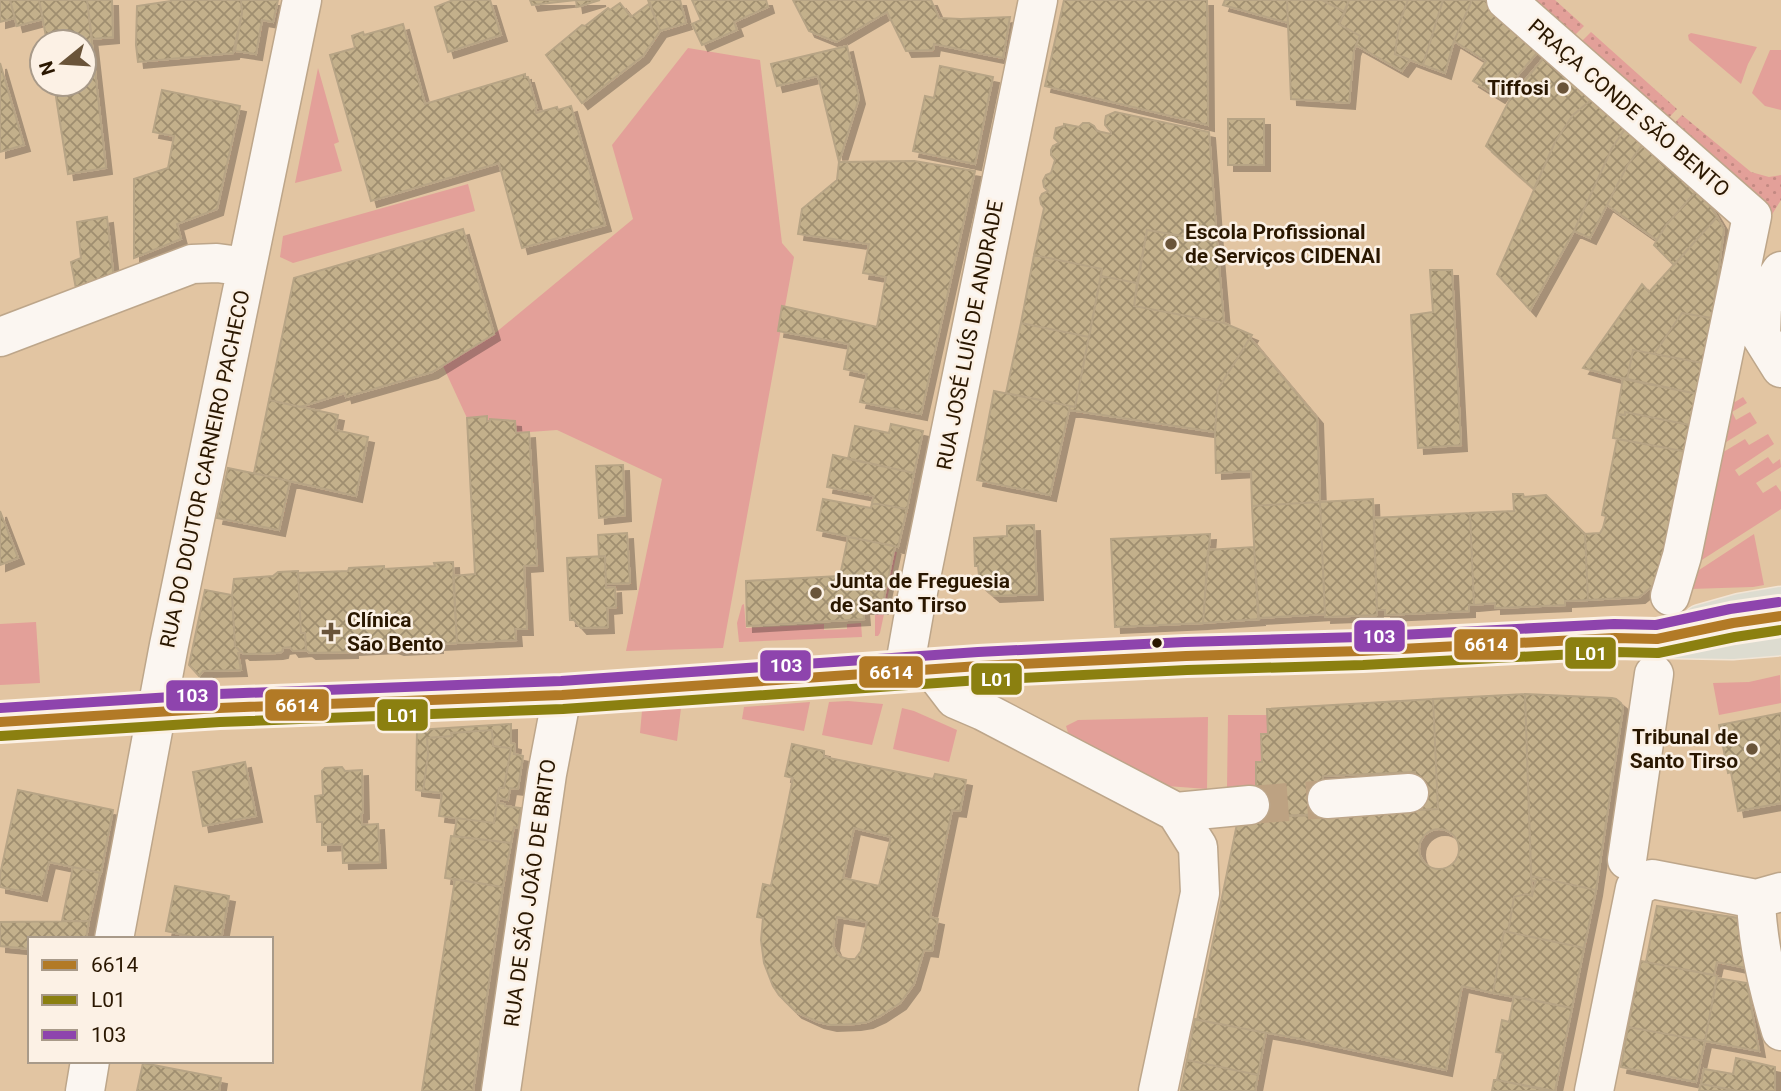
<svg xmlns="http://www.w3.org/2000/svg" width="1781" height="1091" font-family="Roboto,sans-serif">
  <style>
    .grass { fill: #e3a099 }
    .garden { fill: url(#garden-dots) }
    .building { fill: url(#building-cross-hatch); stroke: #b7a485; stroke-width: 2; fill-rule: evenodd; filter: url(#shadow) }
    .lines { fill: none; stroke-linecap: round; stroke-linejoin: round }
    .minor-tunnel { stroke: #bda282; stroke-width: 38; stroke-dasharray: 38 19; stroke-linecap: butt }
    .minor-casing { stroke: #bda68a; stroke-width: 41 }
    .major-casing { stroke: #f2e5d5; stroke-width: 41 }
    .minor { stroke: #fbf6f1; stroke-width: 38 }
    .major { stroke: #dddcd0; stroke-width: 38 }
    .bus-1-casing { stroke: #fcf1e5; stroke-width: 16 }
    .bus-2-casing { stroke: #fcf1e5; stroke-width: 16 }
    .bus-3-casing { stroke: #fcf1e5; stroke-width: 16 }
    .bus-1 { stroke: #b27a26; stroke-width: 10 }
    .bus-2 { stroke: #8b8010; stroke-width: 10 }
    .bus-3 { stroke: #8e44ad; stroke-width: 10 }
    .poi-dot { fill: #6a5439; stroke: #fcf1e5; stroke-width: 2.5 }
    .bus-dot { fill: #2a1700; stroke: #fcf1e5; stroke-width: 2.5 }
    .labels { text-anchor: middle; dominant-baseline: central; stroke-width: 5; stroke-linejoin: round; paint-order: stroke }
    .poi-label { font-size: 21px; font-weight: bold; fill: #2a1700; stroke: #fcf1e5; text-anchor: start }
    .street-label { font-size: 21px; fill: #2a1700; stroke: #fcf1e5 }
    .line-badge { stroke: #fcf1e5; stroke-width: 2.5 }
    .badge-label { font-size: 19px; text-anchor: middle; font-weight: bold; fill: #fff }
  </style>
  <defs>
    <pattern id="garden-dots" width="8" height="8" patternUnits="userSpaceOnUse" patternTransform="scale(1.75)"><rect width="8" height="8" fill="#e3a099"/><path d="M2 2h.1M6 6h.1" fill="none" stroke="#c38982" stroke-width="1.8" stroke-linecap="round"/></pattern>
    <pattern id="building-cross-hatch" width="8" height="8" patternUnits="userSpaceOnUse" patternTransform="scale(1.75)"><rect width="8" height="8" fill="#c3b08b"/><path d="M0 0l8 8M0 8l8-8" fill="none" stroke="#9f8e6f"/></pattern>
    <filter id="shadow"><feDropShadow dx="6" dy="6" stdDeviation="0" flood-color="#0004"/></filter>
  </defs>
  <rect width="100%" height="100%" fill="#e2c5a2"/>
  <path class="grass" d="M1691,33L1757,47L1748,64L1741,84L1689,40L1688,35Z
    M688,48L760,60L782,243L794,257L723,648L626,651L662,479L557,430L516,433L514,420L491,419L490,421H487V416L467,418L443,366L494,334L633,219L612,145Z
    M1770,50H1781V110L1765,106L1752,93Z
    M318,68L339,142L334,144L342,171L295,183Z
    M468,184L475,211L293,263L280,257L283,236Z
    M1728,391L1735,402L1743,397L1747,403L1732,412L1736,420L1750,412L1757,423L1718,447Z
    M1768,434L1774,444L1735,470L1739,476L1768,457L1773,464L1780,459L1781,467L1756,483L1763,493L1776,485L1781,492V509L1694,565L1715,457L1745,439L1749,445Z
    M1754,534L1764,585L1753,587L1690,589L1693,574Z
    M894,552H897L880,633L878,636H875V608H882Z
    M744,604L746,628L824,624V630L847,629V624L861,623L862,637L739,642L737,623L742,605Z
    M36,622L40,683L0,685V624Z
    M1780,675L1781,703L1719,715L1713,683L1749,682Z
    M848,701L883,704L872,745L822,735L829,702Z
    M810,702L804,731L742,719L744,707Z
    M681,708L677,741L640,733L642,711Z
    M902,708L914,711L957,730L949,762L893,749Z
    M1228,715H1268V734H1262V762H1256V789H1227Z
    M1208,717L1207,789L1167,786L1069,736L1066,726L1078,720Z"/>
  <path class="garden" d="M1522,0H1555L1584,26L1568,42Z
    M1591,32L1677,109L1662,125L1575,48Z
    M1682,115L1751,172L1769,177L1781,175V200L1768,221L1668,130Z"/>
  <path class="building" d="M0,0H10L15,18L0,22Z
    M10,0H39L43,19L17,26Z
    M39,0H87L106,168L68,174L54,84H84V42H47Z
    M87,0H112L113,37L92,39Z
    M171,0H241L242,13L233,53L138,62L136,45L137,6L171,1Z
    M241,0H278L273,22L262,20L256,54L235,51L242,13Z
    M453,0H490L501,35L448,52L435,7Z
    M530,0H576L532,5Z
    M576,0H600L577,7Z
    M648,0H680L686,23L660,31Z
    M692,0H766L768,7L734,22L737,30L702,45L692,24L701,20Z
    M793,0H931L939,18L961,19L1010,17L1003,58L934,44L933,50L906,51L887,12L836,42L809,31Z
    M1064,0H1207L1208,125L1045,86Z
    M1225,0H1287L1288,23L1223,5Z
    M1287,0H1322L1345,12L1339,24L1360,36L1354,50L1349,103L1291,99Z
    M1322,0H1349L1345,12Z
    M1349,0H1408L1399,24L1395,54L1410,60L1402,71L1356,45L1360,36L1339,24Z
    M1408,0H1443L1423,65L1395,54L1399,24Z
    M1443,0H1472L1454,41L1445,73L1423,65Z
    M1472,0H1485L1543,46L1499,97L1473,81L1486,61L1454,41Z
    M620,3L631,17L650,3L660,31L643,56L582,103L546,55L582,25L585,26L608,8L610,10Z
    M403,24L425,104L525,74V77H528L537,108L535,109L536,113L557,107L558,110L571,106L605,225L522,248L499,163L371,201L330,55L355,48L352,36L363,32L364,35Z
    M847,46L859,98L839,162L818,76L777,86L771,64Z
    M1547,54L1596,96L1573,115L1555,142L1534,189L1486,146L1511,97Z
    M0,63L24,145L0,152Z
    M940,66L993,77L975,164L913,151L925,96L934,98Z
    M162,90L240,106L217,209L177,224L181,239L134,258V179L168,168L174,136L153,132Z
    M1596,96L1627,126L1612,148L1574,231L1530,310L1497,274L1555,142L1573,115Z
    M1115,112L1209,132L1217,242L1147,230L1137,283L1101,276L1102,269L1034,255L1044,208L1041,204L1040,198L1042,194L1048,191L1044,187L1043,181L1046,175L1051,173L1055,160L1051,155V150L1053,146L1059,143L1054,138L1056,128L1064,126V124L1079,127L1083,123H1089L1094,126L1097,131L1111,134V132L1105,125V121L1106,116Z
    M1228,119H1264V165H1228Z
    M1627,126L1645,141L1627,166L1590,238L1574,231L1612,148Z
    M1648,137L1699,188L1666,225L1657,240L1607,205L1627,166Z
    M914,161L975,171L921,414L860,402L867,374L844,369L849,344L778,331L782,306L877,327L886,277L863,273L869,244L798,234L802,209L837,180L839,162Z
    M1699,188L1717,217L1674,265L1654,245L1666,225Z
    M107,217L114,280L77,294L71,262L81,258L77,222Z
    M1717,217L1724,229L1712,318L1682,313L1654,354L1633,350L1627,380L1583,368L1642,284L1649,292Z
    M463,229L494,334L432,372L346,397L345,393L300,407L269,400L294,278Z
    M1147,230L1217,242L1224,323L1134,306Z
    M1034,255L1102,269L1089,337L1021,323Z
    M1430,270H1452L1461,445L1418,448L1411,315L1433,312Z
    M1101,276L1137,283L1134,306L1224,323L1252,335L1218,389L1215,432L1069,410L1070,406L1075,407Z
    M1682,313L1712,318L1703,363L1654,354Z
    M1021,323L1089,337L1075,407L1006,393Z
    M1250,338L1317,418L1320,502L1252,506L1251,471L1216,473L1215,432L1218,389Z
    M1633,350L1703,363L1698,394L1627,380Z
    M1623,378L1698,394L1690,425L1625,412V415L1617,414Z
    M994,391L1070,406L1050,495L977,480Z
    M269,400L338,415L335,430L368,437L356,496L254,473Z
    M1625,412L1690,425L1688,452L1613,438L1617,414L1625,415Z
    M487,416V421H490V419L515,421L516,433L529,432L537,565L524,566L527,629H515L516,640L457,643L453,576L475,574L467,418Z
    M891,424L923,431L914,473L848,459L855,426L889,433Z
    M1617,439L1688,452L1660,580L1639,597L1588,600L1585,534L1600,533L1603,528L1606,516L1602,515Z
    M833,455L914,473L907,509L872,503L874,496L827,487Z
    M623,465L625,515L599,518L596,466Z
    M228,468L290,481L279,530L217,518Z
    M1513,494H1523L1524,497L1546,495L1585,534L1588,600L1565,601V605L1495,608V603L1474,605L1470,513L1514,511Z
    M823,499L871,508L872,503L907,509L898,547L817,530Z
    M1373,499L1377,615L1325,617L1320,502Z
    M1320,502L1325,614L1258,618L1252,506Z
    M0,511L18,558L0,565Z
    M1470,513L1474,605H1469V611L1385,615V610H1377L1374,518Z
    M1034,525L1037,594L994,596L980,584L978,566H975L974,538L1007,536V526Z
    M627,533L630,583L606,584L605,556L599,557L598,535Z
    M1210,534L1203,623L1115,627L1111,539Z
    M848,537L895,546L882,608H863L864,619L747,626L746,581L840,576Z
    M1254,547L1259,619L1203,623L1208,550Z
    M605,556L606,588L615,587L616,607L607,608L608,627L581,628L574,620H570L567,558Z
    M453,562L457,643L437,644V647L398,649L392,647L352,649V652L310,653L306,650L305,633H301L298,573L348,571L349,568L384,566V569L435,566L434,563Z
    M298,571L301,633H305L306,650L293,651L290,647L283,648L282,652L277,653L244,654L235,646L232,595L234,579L273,576L278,572Z
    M205,590L232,595L235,646L241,652L238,653L241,670L203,671L199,676L189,665Z
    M1525,694L1532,896L1526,894L1514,897L1508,932L1504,931L1493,993L1462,986L1446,1070L1301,1039L1197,1020L1238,819L1251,817L1438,809L1433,699Z
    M1525,694L1612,698L1616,699L1621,703L1623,708L1596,890L1531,876Z
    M1433,699L1438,809L1418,810L1415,772L1323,776L1322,787L1328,815L1251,817L1256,789V762H1262L1261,734H1268L1267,709Z
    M1781,713V803L1738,811L1731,772L1728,773L1719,725Z
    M511,724V743L515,744L514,754L523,756L518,789L510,788L508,800L499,798L498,803L505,804V806L521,808L518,828L514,827L511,843L454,836L457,818L494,823L499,788H504L511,748L493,746L492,730L451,733L452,736L427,738L428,755L423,791L416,790L417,730Z
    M492,730L493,746L511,748L504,788H499L494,823L439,816L442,793L423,791L428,755L427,738L452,736L451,733Z
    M792,744L824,751V757L933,779L935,774L966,780L960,811L952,810L930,917L938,919L932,951L924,950L914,984L900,1003L880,1016L867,1022L855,1024L831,1025L818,1022L796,1012L779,995L773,986L764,963L761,940L763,918L757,917L763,884L771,886L793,778L785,776ZM854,828L891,837L879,886L843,878ZM837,917L867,922L861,951L855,959H848L841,957L836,952L833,945Z
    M245,762L256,816L203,826L193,772Z
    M342,767L345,771L362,770L363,813L361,814L362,825L378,824L380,862L343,863L342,844L322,845V822H317L315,796L323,795L322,771L325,768Z
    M18,790L113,810L101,873L49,862L41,895L0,887V875Z
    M1419 849a20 20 0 1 1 40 0a20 20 0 1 1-40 0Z
    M451,836L511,843L503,887L445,878Z
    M73,867L100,873L89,921H62Z
    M1531,876L1596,890L1584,948L1508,932L1514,897L1526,894L1532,896L1536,881L1531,880Z
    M455,879L503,887L473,1091H422Z
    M175,886L229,896L222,935L215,937L214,939H201L166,931Z
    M1657,906L1739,918L1746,968L1717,962L1714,975L1646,962Z
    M89,921L86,939H30V949L0,946V922Z
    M1504,931L1584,948L1572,1008L1493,993Z
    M1641,961L1717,976L1705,1041L1628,1027Z
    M1717,978L1747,983L1759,1051L1705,1041Z
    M1514,996L1572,1008L1555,1091L1497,1080L1503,1053L1496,1052L1502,1020L1509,1022Z
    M1195,1019L1266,1033L1258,1075L1187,1060Z
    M1628,1027L1705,1041L1696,1082L1621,1067Z
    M1736,1058L1775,1067V1091H1738L1701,1084L1704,1069L1733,1074Z
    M1187,1060L1258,1075L1255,1091H1181Z
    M143,1063L221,1078L219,1091H137Z
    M1494,1080H1497L1550,1091H1492Z
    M1701,1084L1738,1091H1699Z"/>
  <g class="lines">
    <path class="minor-tunnel" d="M1250,805L1327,799"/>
    <g class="minor-casing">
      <path id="minor" d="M1506,0L1752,216L1682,556L1670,596
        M1781,271L1772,285L1762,307L1761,336L1781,368
        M0,337L192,264L217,263L247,267
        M932,669L955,699L983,711L1176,812L1198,847L1200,893L1158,1091
        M904,670L916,602L1038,0
        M1327,799L1409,793
        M1176,812L1250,805
        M1627,860L1654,674
        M1756,899C1757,943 1768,988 1781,1031
        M114,939L169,645L302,0
        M85,1091L90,1061
        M501,1091L547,774L562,695
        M1594,1091L1635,888L1652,879L1756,899L1781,892"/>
    </g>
    <g class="major-casing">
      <path id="major" d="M1701,624L1740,613L1781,606
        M0,722L219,708L517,696L562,695L979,666L1186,656L1362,651L1615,638L1732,640L1781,636"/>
    </g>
    <use href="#minor" class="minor"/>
    <use href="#major" class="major"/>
    <g class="bus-1-casing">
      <path id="bus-1" d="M0,722L219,708L562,695L979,666L1186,656L1362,651L1615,638L1657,639L1733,623L1781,616"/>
    </g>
    <g class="bus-2-casing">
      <path id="bus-2" d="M1,736L220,722L563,709L980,680L1187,670L1363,665L1615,652L1658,653L1735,637L1781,630"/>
    </g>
    <g class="bus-3-casing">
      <path id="bus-3" d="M0,708L218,694L561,681L978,652L1185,642L1361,637L1614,624L1656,625L1730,609L1779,602"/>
    </g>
    <use href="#bus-1" class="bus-1"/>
    <use href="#bus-2" class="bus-2"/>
    <use href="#bus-3" class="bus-3"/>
  </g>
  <g class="poi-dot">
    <circle cx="1563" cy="88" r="7"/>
    <circle cx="1171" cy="244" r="7"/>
    <circle cx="816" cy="593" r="7"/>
    <path d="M327.5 621.5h7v7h7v7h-7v7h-7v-7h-7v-7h7z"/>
    <circle cx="1752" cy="749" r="7"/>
  </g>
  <circle class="bus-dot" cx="1157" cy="643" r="6"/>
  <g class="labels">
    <g class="poi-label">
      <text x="1549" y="88" text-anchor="end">Tiffosi</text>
      <text x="1185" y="232">Escola Profissional<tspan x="1185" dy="24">de Serviços CIDENAI</tspan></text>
      <text x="830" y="581">Junta de Freguesia<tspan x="830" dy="24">de Santo Tirso</tspan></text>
      <text x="347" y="620">Clínica<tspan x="347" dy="24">São Bento</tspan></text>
      <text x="1738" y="737" text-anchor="end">Tribunal de<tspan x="1738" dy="24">Santo Tirso</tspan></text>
    </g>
    <g class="street-label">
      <text transform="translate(1629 108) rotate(41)">PRAÇA CONDE SÃO BENTO</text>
      <text transform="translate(970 335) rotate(-79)">RUA JOSÉ LUÍS DE ANDRADE</text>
      <text transform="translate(205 469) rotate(-78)">RUA DO DOUTOR CARNEIRO PACHECO</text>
      <text transform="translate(530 893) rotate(-82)">RUA DE SÃO JOÃO DE BRITO</text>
    </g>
  </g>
  <g class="line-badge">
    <rect x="1353" y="619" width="53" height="34" rx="7" fill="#8e44ad"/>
    <rect x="1453" y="628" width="66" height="33" rx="7" fill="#b27a26"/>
    <rect x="1564" y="636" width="53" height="34" rx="7" fill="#8b8010"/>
    <rect x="759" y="649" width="53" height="33" rx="7" fill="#8e44ad"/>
    <rect x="858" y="655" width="66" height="34" rx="7" fill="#b27a26"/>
    <rect x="970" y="662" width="53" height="34" rx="7" fill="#8b8010"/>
    <rect x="165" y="679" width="54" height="33" rx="7" fill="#8e44ad"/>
    <rect x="264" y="688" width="66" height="34" rx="7" fill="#b27a26"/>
    <rect x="376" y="698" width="53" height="34" rx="7" fill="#8b8010"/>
  </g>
  <g class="badge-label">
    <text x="1379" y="643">103</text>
    <text x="1486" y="651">6614</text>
    <text x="1591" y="660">L01</text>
    <text x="786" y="672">103</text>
    <text x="891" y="679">6614</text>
    <text x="997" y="686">L01</text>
    <text x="192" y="702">103</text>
    <text x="297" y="712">6614</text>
    <text x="403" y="722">L01</text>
  </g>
  <rect x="28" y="937" width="245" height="126" fill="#fcf1e5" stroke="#a89a89" stroke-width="2"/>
  <rect x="42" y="960" width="35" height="10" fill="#b27a26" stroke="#a89a89" stroke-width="2"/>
  <text x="91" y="972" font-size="21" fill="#2a1700">6614</text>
  <rect x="42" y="995" width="35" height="10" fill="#8b8010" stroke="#a89a89" stroke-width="2"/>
  <text x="91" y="1007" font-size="21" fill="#2a1700">L01</text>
  <rect x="42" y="1030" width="35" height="10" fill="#8e44ad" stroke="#a89a89" stroke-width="2"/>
  <text x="91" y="1042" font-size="21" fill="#2a1700">103</text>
  <g transform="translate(63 63) rotate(252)"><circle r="33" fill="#fcf1e5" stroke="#a89a89" stroke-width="2"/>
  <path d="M0-5L12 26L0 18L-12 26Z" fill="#6a5439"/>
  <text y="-10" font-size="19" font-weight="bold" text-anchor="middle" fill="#2a1700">N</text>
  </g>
</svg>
